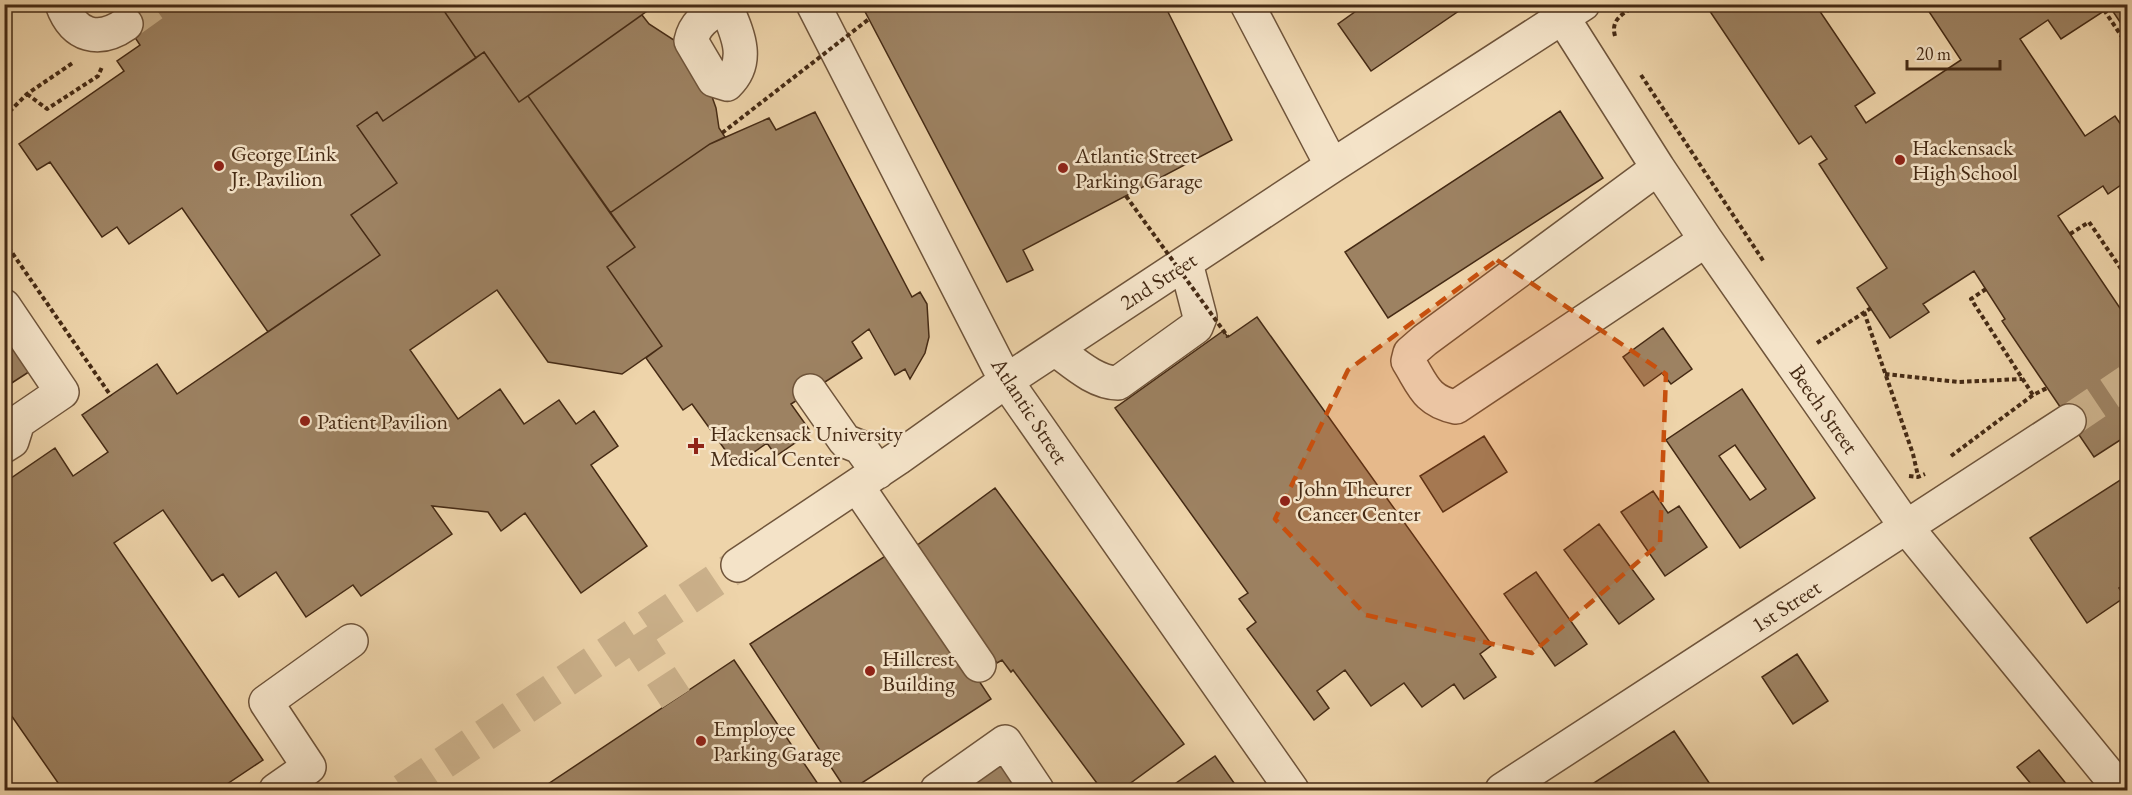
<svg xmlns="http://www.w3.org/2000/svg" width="2132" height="795" font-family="'EB Garamond',serif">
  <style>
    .building { fill: #9d8262; stroke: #452a14; stroke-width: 1.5; fill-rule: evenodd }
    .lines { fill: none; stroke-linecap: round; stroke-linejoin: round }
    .minor-tunnel { stroke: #ccb28c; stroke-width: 33; stroke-dasharray: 33 16; stroke-linecap: butt }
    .minor-casing { stroke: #6f543a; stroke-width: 36 }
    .path { stroke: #452a14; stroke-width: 4; stroke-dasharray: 4.5 3; stroke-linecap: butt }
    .minor { stroke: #f4e3c8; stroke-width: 33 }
    .path-bridge { stroke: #452a14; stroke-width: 4; stroke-dasharray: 4.5 3; stroke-linecap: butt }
    .marked { fill: #c7500e; fill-opacity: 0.2; stroke: #c7500e; stroke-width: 4.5; stroke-dasharray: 12 8; stroke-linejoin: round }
    .poi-dot { fill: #8f2418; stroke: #f4e3c8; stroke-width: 2 }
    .labels { text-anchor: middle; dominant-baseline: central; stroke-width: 5; stroke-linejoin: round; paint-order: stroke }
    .poi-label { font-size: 22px; fill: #452a14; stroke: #f4e3c8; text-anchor: start }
    .street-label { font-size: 22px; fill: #452a14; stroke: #f4e3c8 }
  </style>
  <rect width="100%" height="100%" fill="#eed4aa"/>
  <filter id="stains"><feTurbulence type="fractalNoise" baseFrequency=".00333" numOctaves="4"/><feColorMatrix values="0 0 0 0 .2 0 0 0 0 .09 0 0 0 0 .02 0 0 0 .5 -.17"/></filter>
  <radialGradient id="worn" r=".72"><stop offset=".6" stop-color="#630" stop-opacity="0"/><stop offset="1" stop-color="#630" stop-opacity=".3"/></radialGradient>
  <path class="building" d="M113,4H453L444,11L476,58L383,121L377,112L357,126L397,183L351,215L380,255L268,332L182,208L129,244L117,227L102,237L50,162L37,170L19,144L124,71L117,61L140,45Z
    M453,4H657L519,102L484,52L476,58L444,11Z
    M861,4H1164L1232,140L1023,250L1033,270L1007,282Z
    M1366,4H1469L1371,71L1338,24Z
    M1705,4H1815L1875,93L1855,106L1866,123L1961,60L1924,4H2128V34L2110,7L2061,39L2048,20L2020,39L2085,136L2115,116L2128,135V180L2108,194L2103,186L2058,216L2128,320V435L2094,457L2002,321L2005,319L1974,271L1923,304L1929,312L1890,338L1857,288L1887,268L1819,164L1827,159L1811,136L1799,144Z
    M642,15L649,24L677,42L710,91L716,108L719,128L725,137L710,144L610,213L528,96Z
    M484,52L519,102L528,96L635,247L607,267L662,346L622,374L548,362L497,290L410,350L458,419L500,389L524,424L559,400L576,424L594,411L618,446L591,465L647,546L581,593L525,513L501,531L488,512L432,506L452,534L361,596L353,585L306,617L276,572L239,597L223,574L212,581L163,510L114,543L263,760L218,790H63L4,705V483L55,448L73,476L108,452L82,415L157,364L177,394L380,255L351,215L397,183L357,126L377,112L383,121Z
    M1560,111L1603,178L1388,318L1345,252Z
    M815,112L912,297L920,292L927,304L929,337L925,353L910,379L905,369L895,375L869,329L852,342L862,358L791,404L811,432L776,456L767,443L736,465L692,404L683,410L646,358L662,346L607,267L635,247L610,213L710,144L769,118L776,130Z
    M4,317L38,366L4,388Z
    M1257,317L1492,645L1480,654L1496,677L1464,699L1454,684L1422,707L1404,683L1371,706L1345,670L1317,691L1329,708L1314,720L1247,629L1256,622L1239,599L1248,593L1115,408L1223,331L1228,337Z
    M1663,328L1692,369L1671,384L1662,373L1644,386L1623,357Z
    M1742,389L1815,498L1740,548L1666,440ZM1735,445L1766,489L1750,500L1719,456Z
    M1484,436L1507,472L1443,512L1420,476Z
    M2128,475V583L2119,588L2125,597L2087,623L2030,538Z
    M995,488L1184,744L1121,790H1102L1013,670L1011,672L1002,660L997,663L912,549Z
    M1653,491L1668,513L1679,506L1707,547L1665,576L1621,512Z
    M1599,524L1654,599L1619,624L1564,550Z
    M893,551L991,699L851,790H846L750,644Z
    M1536,572L1587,644L1555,666L1504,594Z
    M1797,654L1828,701L1793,724L1762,677Z
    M734,660L818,784L808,790H539Z
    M1674,731L1714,790H1583Z
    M2039,750L2068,786L2061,790H2036L2017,767Z
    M1215,756L1239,790H1166Z
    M1000,761L1019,790H954Z"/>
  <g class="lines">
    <path class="minor-tunnel" d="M126,24L154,4
      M2069,421L2128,381
      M634,635L676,699
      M403,790L738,565"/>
    <g class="minor-casing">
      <path id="minor" d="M62,4C74,37 99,43 126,24
        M725,4C709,15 695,22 691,41L714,80L727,84C752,60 736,31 725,4
        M813,4L1006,381L1292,790
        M1247,4L1332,166
        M1558,4L1563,18L1658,168L1706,240L1907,528L2121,790
        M1658,168L1425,340L1410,353L1408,361C1423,385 1426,401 1456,407L1706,240
        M4,306L62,392L18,422L12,441L4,446
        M1055,349C1073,362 1095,383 1118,383L1196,327L1200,317L1186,263
        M810,391L845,441L860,447L878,472
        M857,486L979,665
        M738,565L898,458L1006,381L1332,166L1583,4
        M276,790L309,767L266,702L351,641
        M937,790L1005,742L1037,790
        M1502,790L2069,421"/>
    </g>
    <path class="path" d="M2104,10L2128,46
      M1615,36C1610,18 1625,13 1638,4
      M1641,75L1764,262
      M27,94L47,109L98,76L102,67
      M4,117L27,94L74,62
      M2070,234L2089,222L2128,279
      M4,241L111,396
      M1986,289L1971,299L2033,395
      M1864,312L1913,454L1918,476
      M1817,343L1871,308
      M1885,374L1958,382L2022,379
      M1951,456L2033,395L2047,388
      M1909,476L1918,477L1925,474"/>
    <use href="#minor" class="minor"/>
    <path class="path-bridge" d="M722,133L869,19
      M1126,196L1228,337"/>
  </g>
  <path class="marked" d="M1497,260L1666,374L1660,543L1532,653L1366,615L1275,519L1348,370Z"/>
  <g class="poi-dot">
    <circle cx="1900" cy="160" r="6"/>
    <circle cx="219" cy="166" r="6"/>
    <circle cx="1063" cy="168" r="6"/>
    <circle cx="305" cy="421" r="6"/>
    <path d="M693 437h6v6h6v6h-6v6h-6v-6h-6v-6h6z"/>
    <circle cx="1285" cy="501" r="6"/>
    <circle cx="870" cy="671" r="6"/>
    <circle cx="701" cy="741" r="6"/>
  </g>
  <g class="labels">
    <g class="poi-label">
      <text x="1912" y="147">Hackensack<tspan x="1912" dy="25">High School</tspan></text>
      <text x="231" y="153">George Link<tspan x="231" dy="25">Jr. Pavilion</tspan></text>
      <text x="1075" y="155">Atlantic Street<tspan x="1075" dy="25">Parking Garage</tspan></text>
      <text x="317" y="421">Patient Pavilion</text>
      <text x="710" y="433">Hackensack University<tspan x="710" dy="25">Medical Center</tspan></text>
      <text x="1297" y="488">John Theurer<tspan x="1297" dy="25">Cancer Center</tspan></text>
      <text x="882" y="658">Hillcrest<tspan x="882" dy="25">Building</tspan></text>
      <text x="713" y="728">Employee<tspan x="713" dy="25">Parking Garage</tspan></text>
    </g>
    <g class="street-label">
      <text transform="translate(1158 281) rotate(-33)">2nd Street</text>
      <text transform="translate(1824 409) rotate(55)">Beech Street</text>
      <text transform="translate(1030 411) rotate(57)">Atlantic Street</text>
      <text transform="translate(1786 606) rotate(-33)">1st Street</text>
    </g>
  </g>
  <rect width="2132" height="795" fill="none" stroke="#eed4aa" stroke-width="24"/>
  <rect x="6" y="6" width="2120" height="783" fill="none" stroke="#452a14" stroke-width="3"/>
  <rect x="12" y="12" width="2108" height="771" fill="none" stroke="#452a14" stroke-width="1.5"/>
  <path d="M1907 60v9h93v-9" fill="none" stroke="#452a14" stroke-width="3"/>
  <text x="1916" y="60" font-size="18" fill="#452a14" stroke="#f4e3c8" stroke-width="4.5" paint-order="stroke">20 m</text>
  <rect width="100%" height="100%" filter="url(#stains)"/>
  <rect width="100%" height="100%" fill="url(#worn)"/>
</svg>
